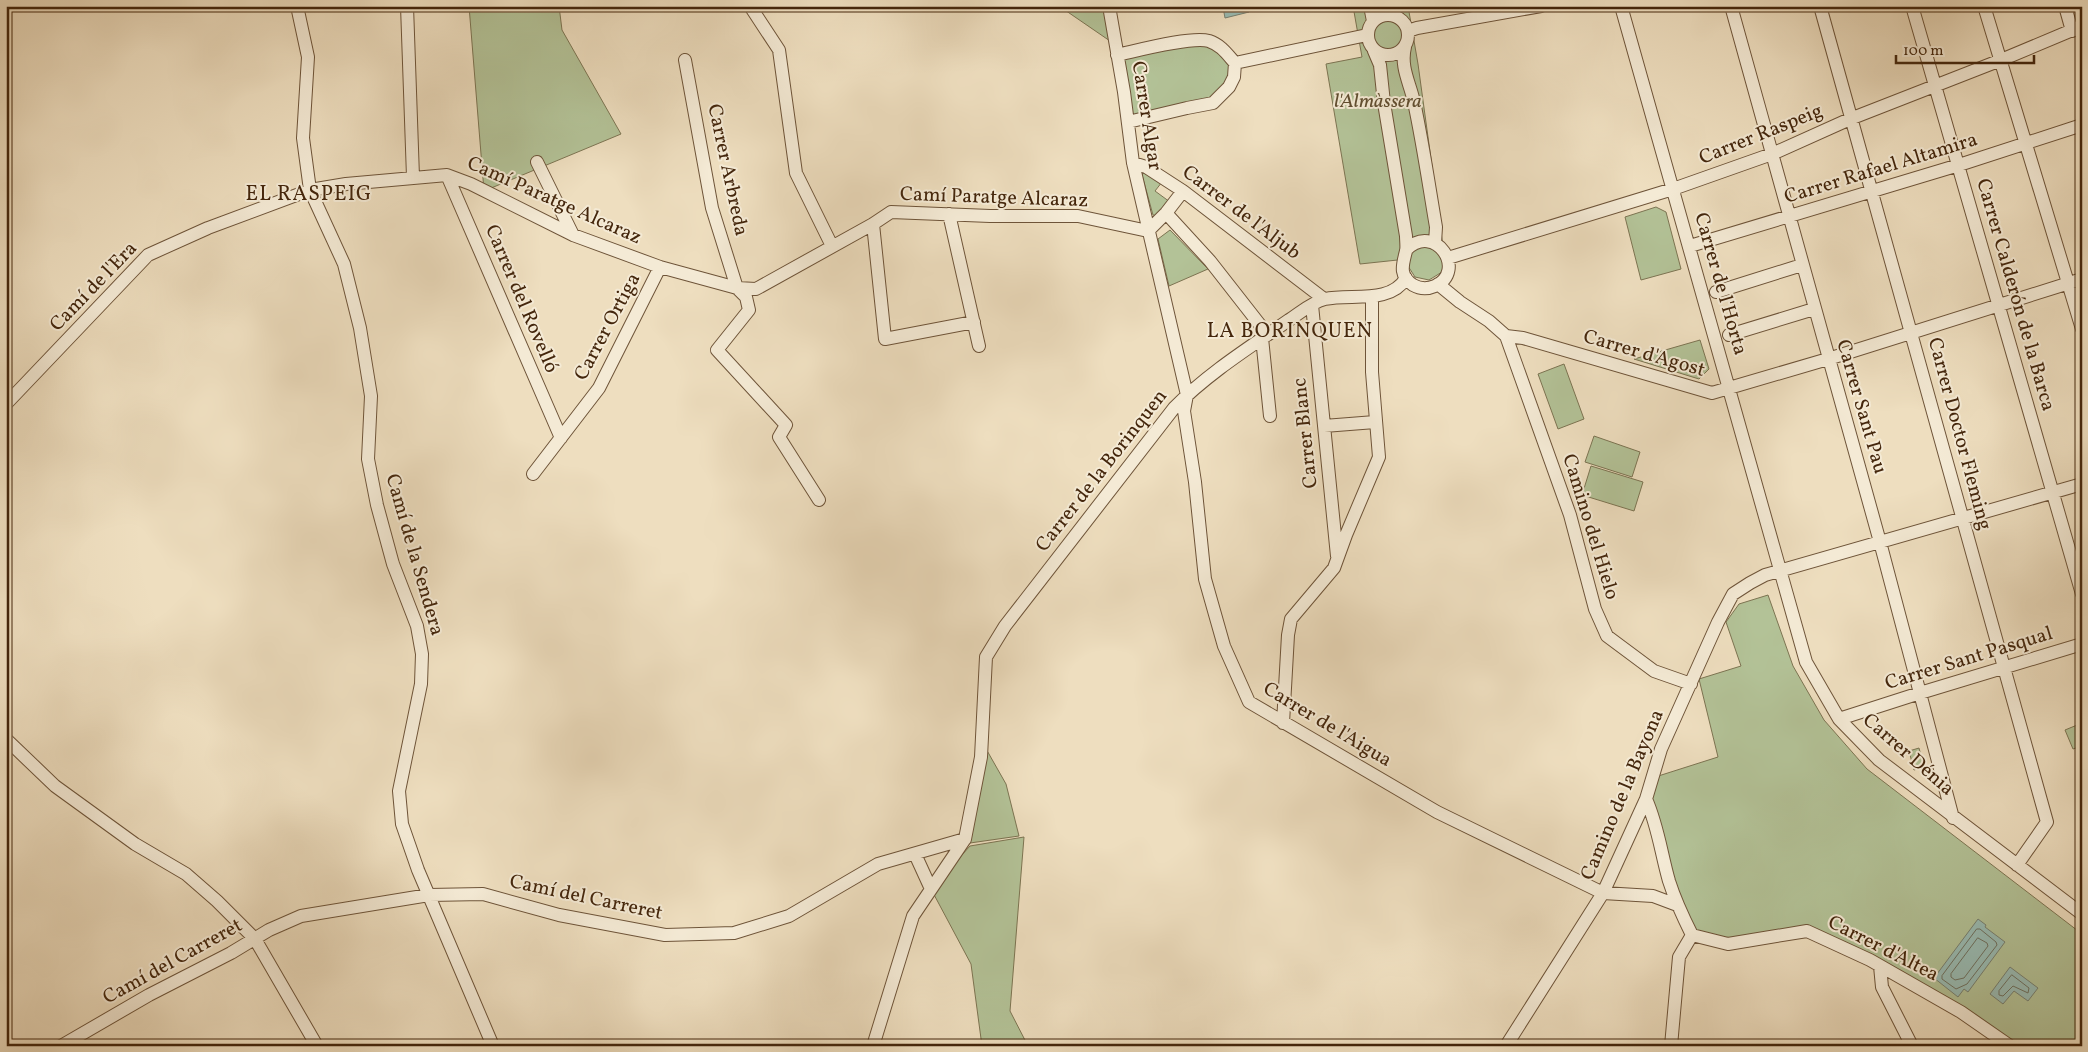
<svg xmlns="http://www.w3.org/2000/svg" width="2088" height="1052" font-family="Vollkorn,serif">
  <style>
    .green { fill: #b3c297; stroke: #7c7452 }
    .water { fill: #99bcb4; stroke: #778071 }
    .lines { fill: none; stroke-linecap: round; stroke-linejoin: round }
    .shore { stroke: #6e7160; stroke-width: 1 }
    .minor-casing { stroke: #6e5439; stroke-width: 14 }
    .minor { stroke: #f4ead5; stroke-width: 12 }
    .labels { text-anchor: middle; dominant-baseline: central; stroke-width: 4; stroke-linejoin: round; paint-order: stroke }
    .park-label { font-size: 20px; font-style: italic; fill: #604d2f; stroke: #f4ead5 }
    .street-label { font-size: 20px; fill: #44260c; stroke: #f4ead5 }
    .neighbourhood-label { font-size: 21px; letter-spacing: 1px; fill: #44260c; stroke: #f4ead5 }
  </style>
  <rect width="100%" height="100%" fill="#eedebf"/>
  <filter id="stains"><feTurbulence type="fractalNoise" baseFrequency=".004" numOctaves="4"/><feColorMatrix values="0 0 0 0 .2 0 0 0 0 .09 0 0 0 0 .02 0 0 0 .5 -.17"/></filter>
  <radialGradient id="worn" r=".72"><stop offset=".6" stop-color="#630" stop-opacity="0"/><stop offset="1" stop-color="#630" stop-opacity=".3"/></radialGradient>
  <path class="green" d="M469,6H559L562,30L621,134L484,191Z
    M1059,6H1103L1110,41Z
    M1353,6H1408L1418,64L1445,261L1442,272L1429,280L1415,277L1408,266L1407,259L1360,264L1326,64L1362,57Z
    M1177,42L1221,47L1234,77L1213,103L1128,122L1117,55Z
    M1144,172L1162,182L1155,191L1170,202L1158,216L1153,215L1142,175Z
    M1656,207L1666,212L1681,269L1641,280L1625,217Z
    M1170,230L1208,269L1169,286L1158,239Z
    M1700,340L1709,369L1699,379L1634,359Z
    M1564,364L1584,419L1558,429L1538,374Z
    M1594,436L1640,452L1632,477L1585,462Z
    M1591,466L1643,482L1634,511L1582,495Z
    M1768,595L1793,666L1824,720L1867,769L2082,934V1046H2010L1807,931L1728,944L1692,935L1646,799L1652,778L1718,757L1699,679L1741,666L1726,622L1739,604Z
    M2082,723V746L2073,749L2065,730Z
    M985,747L1006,784L1019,836L970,843Z
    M1919,748L1924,767L1914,770L1909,751Z
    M1024,837L1010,1011L1028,1046H982L971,964L931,889L970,846Z"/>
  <path class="water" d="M1228,6H1248L1249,12L1225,18L1223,7Z
    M1978,919L1986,925L1985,927L2005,942L1968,992L1964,989L1958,997L1934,978Z
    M2010,967L2038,988L2028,1001L2014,991L2003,1004L1990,994Z"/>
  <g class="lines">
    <path class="shore" d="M1977,929H1980L1996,942L1997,945L1967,984L1956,989L1942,979V976Z
      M1978,938L1987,943L1988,946L1964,978L1955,980L1951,977V974Z
      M2012,975L2029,988L2028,993L2013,986L2003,996L1999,995V991Z"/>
    <g class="minor-casing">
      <path id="minor" d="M297,6L308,57L303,138L310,190L344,264L360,328L371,396L368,459L377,505L393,564L417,626L422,654L421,684L399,791L402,824L418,870L493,1046
        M407,6L413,177
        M750,6L779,50L796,173L832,246
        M1109,6L1124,92L1133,163L1187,395L1184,411L1195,482L1205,579L1224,646L1249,702L1437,812L1603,893L1653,896L1677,905
        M1370,6L1373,21
        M1621,6L1806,662L1839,719L1879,760L2082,914
        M1731,6L1880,542L1953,818
        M1820,6L2047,822L2017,865
        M1912,6L2082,594
        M1984,6L2082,329
        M2065,6L2072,31
        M1368 35a20 20 0 1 1 40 0a20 20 0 1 1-40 0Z
        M1408,31L1417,28L1541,6
        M1405,47C1400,67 1410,83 1414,102C1423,144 1429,186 1436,227L1435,243
        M1374,51L1380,65L1384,103L1406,236C1406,241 1407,247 1406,251C1403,264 1398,275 1413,285C1420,289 1428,289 1435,286C1468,271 1435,221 1406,250
        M1117,55C1136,51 1191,36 1209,41C1221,45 1227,54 1235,63L1234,77L1229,87L1213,103L1187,108L1128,122
        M685,60L712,208L737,288L746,297L749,310L717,350L786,425L779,437L819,500
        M1235,63L1367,35
        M537,162L573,235
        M1133,163L1146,167L1183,191L1324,299
        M447,175L561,438
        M1166,213L1210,261L1264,330L1262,338L1270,416
        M949,214L979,346
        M873,224L885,339L974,322
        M1148,231L1166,213L1183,191
        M1690,246L1959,165L2082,125
        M1448,258L1673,189L1772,154L1850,119L2001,60L2082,26
        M1438,284L1460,302L1489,321L1506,336L1523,338L1712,393L1828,359L2082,279
        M1716,292L1802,265
        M1312,305L1337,556
        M1729,335L1814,309
        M1506,336L1570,515L1595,609L1607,636L1654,671L1691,684
        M6,404L148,255L208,228L310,190L346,184L447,175L471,184L573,235L660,267L737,288L756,289L873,224L891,212L990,216H1078L1148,231
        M1324,426L1375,422
        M533,474L599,388L660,267
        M1839,719L1920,693L2082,644
        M1283,723L1288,635L1291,619L1334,568L1346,535L1379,457L1372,372V296
        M6,739L55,786L135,844L186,874L217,901L255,939L317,1046
        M1646,799C1658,826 1661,853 1669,881C1675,900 1683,917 1692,935L1728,944L1807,931L1870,960L1961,1012L2010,1046
        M915,854L931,889
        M1880,966L1882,987L1912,1046
        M61,1046L149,995L231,953L269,930L301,916L429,895L483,894L559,915L665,935L734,933L789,916L878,864L965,839L981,757L986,657L1005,626L1174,408C1207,374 1250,347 1289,320C1300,313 1312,302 1325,299C1350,293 1390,305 1406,278
        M873,1046L913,916L965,839
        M1506,1046L1603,893L1646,799L1661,749L1718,622L1733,594L1750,583L1765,575L2082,484
        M1671,1046L1679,957L1692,935"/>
    </g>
    <use href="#minor" class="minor"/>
  </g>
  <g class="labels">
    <g class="park-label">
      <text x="1378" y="102">l'Almàssera</text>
    </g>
    <g class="street-label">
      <text transform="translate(1146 116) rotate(81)">Carrer Algar</text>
      <text transform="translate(1761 135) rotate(-22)">Carrer Raspeig</text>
      <text transform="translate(1881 169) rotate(-17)">Carrer Rafael Altamira</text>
      <text transform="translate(727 170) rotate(78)">Carrer Arbreda</text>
      <text transform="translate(994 198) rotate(2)">Camí Paratge Alcaraz</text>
      <text transform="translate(554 201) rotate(24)">Camí Paratge Alcaraz</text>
      <text transform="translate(1241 213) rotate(37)">Carrer de l'Aljub</text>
      <text transform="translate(1720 284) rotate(74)">Carrer de l'Horta</text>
      <text transform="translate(94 287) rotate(-46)">Camí de l'Era</text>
      <text transform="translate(2015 295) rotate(74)">Carrer Calderón de la Barca</text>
      <text transform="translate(521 299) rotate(67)">Carrer del Rovelló</text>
      <text transform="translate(608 327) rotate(-62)">Carrer Ortiga</text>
      <text transform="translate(1644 354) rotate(16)">Carrer d'Agost</text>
      <text transform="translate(1861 407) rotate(74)">Carrer Sant Pau</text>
      <text transform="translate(1306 433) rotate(-96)">Carrer Blanc</text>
      <text transform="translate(1959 434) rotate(75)">Carrer Doctor Fleming</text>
      <text transform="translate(1102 471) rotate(-52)">Carrer de la Borinquen</text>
      <text transform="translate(1590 527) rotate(73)">Camino del Hielo</text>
      <text transform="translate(414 555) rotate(74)">Camí de la Sendera</text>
      <text transform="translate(1969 659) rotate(-17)">Carrer Sant Pasqual</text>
      <text transform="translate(1327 725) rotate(31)">Carrer de l'Aigua</text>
      <text transform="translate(1908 755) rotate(41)">Carrer Dénia</text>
      <text transform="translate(1623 795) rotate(-67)">Camino de la Bayona</text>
      <text transform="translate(586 898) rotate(12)">Camí del Carreret</text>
      <text transform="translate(1883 949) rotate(27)">Carrer d'Altea</text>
      <text transform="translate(173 962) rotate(-29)">Camí del Carreret</text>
    </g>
    <g class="neighbourhood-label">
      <text x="309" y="194">EL RASPEIG</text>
      <text x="1290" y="331">LA BORINQUEN</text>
    </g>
  </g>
  <rect width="2088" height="1052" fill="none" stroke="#eedebf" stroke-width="25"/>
  <rect x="8" y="8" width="2073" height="1037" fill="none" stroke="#44260c" stroke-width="2.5"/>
  <rect x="12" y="12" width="2063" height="1027" fill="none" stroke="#44260c"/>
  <path d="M1896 55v8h138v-8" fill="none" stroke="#44260c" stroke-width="2.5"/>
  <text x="1903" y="55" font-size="15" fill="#44260c" stroke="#f4ead5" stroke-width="4" paint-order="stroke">100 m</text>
  <rect width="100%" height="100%" filter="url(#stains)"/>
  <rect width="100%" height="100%" fill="url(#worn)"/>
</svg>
